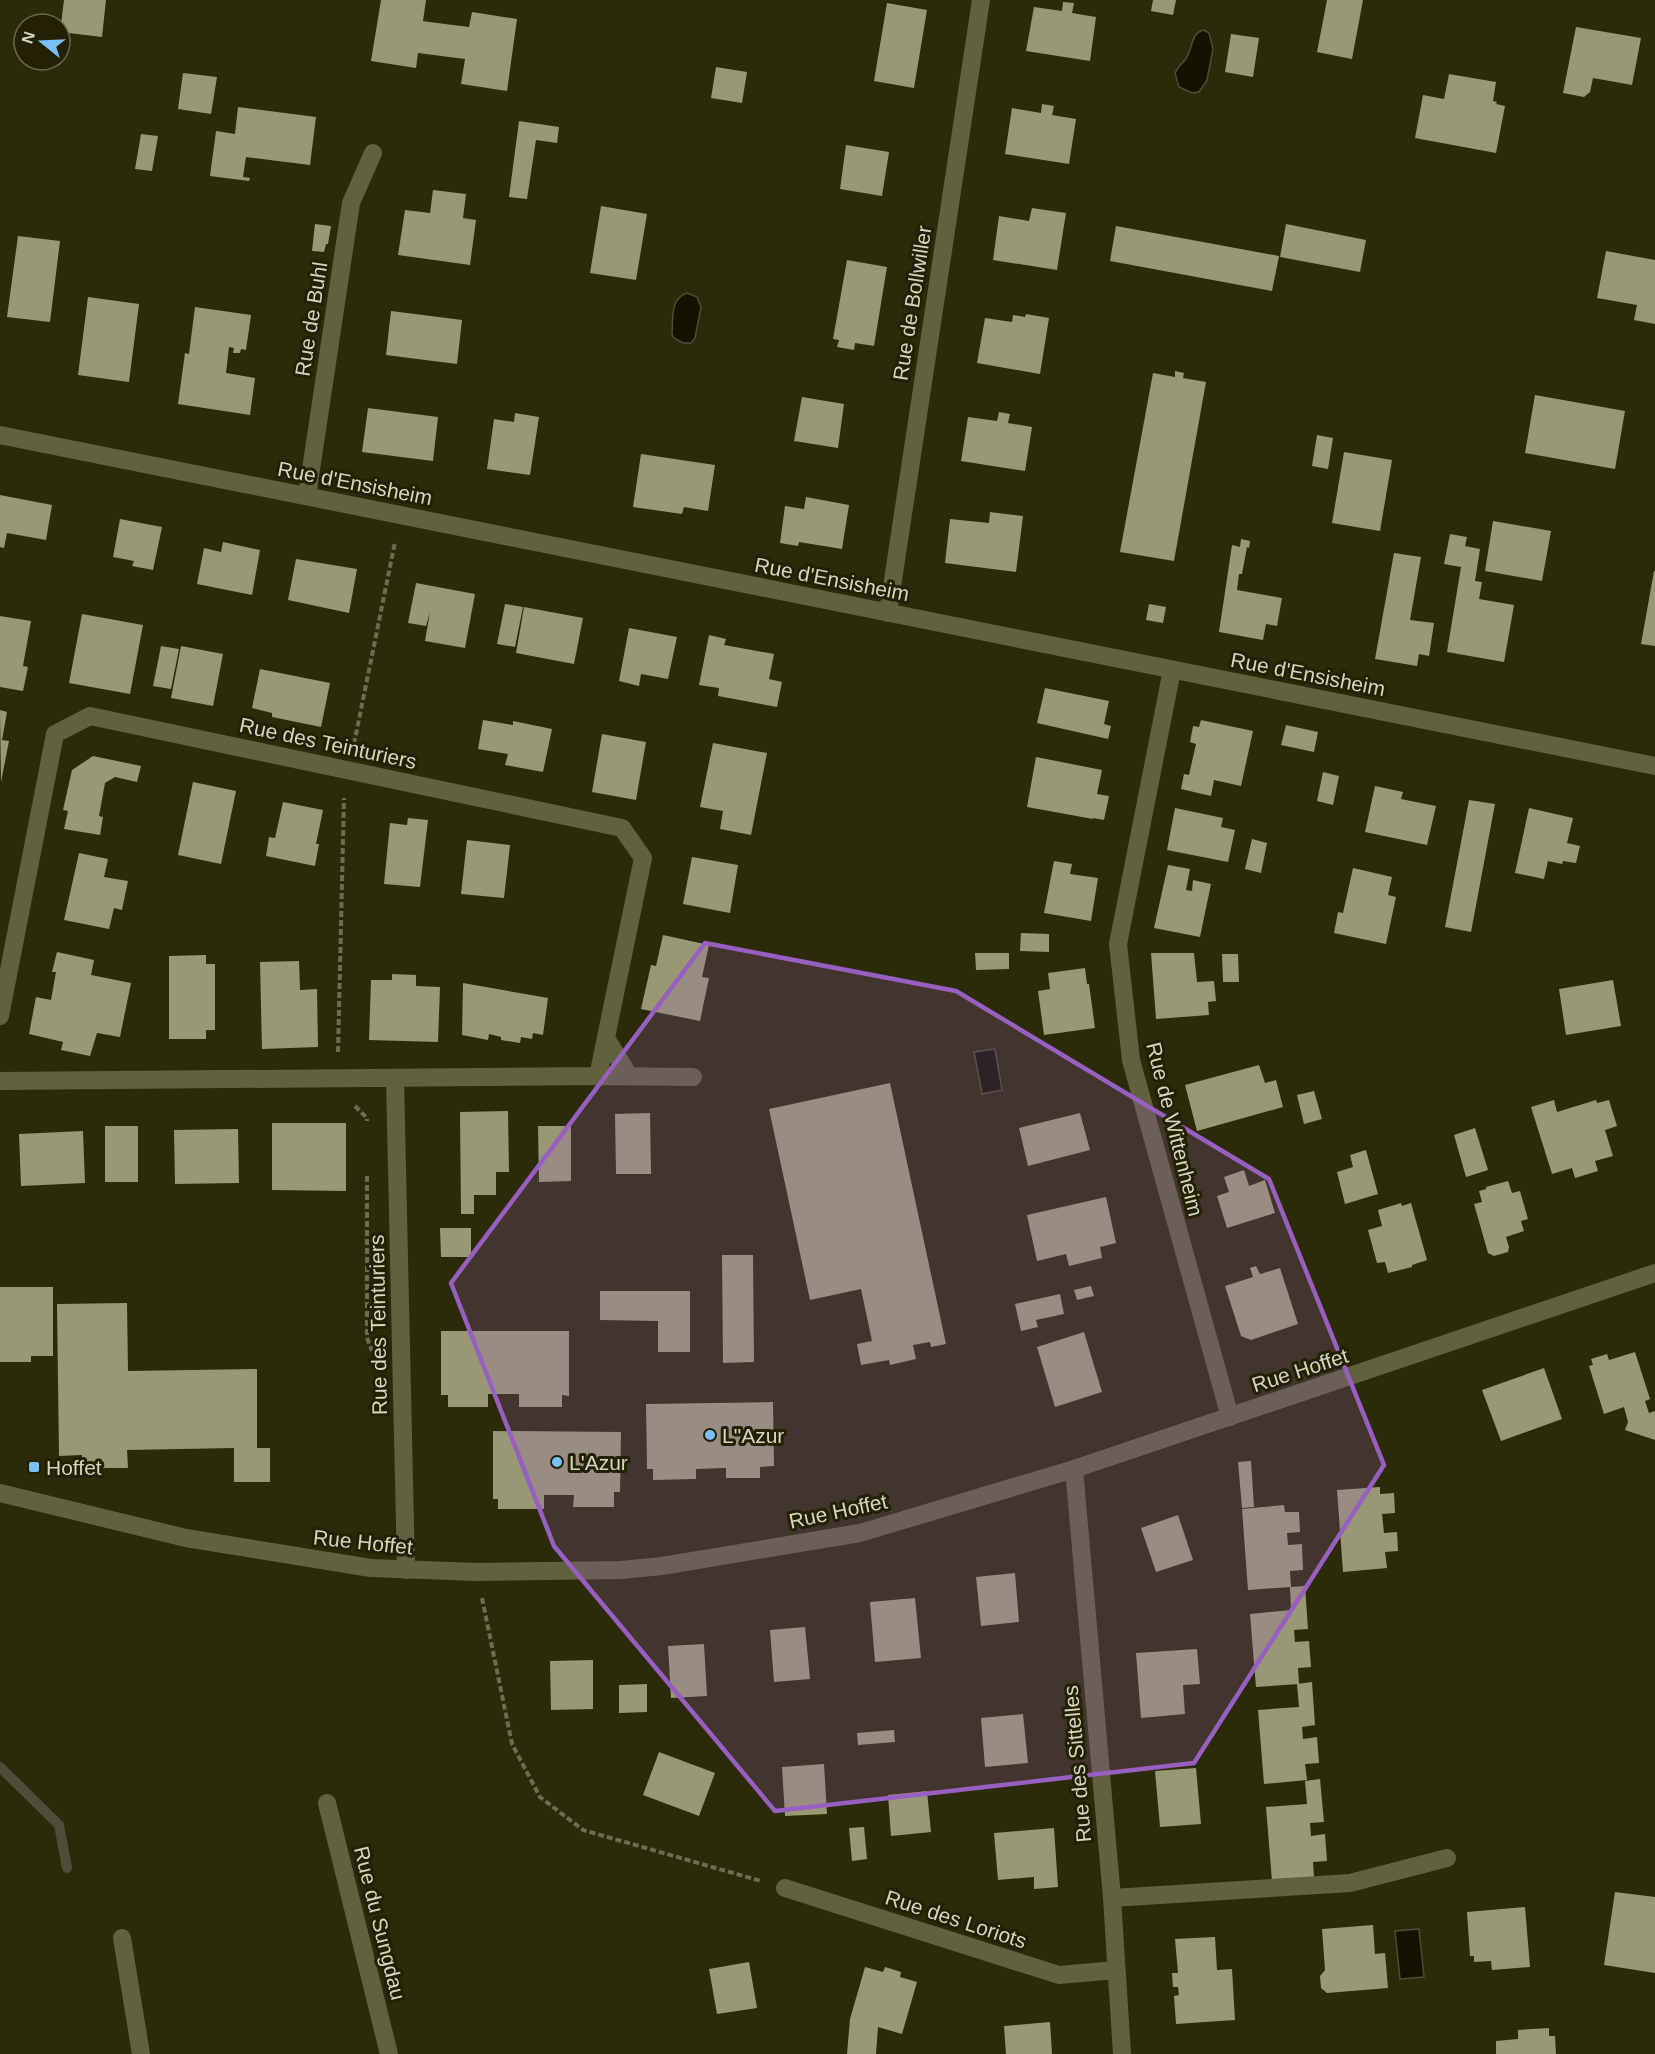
<svg xmlns="http://www.w3.org/2000/svg" width="1655" height="2054" font-family="Helvetica,sans-serif">
  <style>
    .water { fill: #141300; stroke: #4e4d3a; stroke-width: 1.5 }
    .lines { fill: none; stroke-linecap: round; stroke-linejoin: round }
    .stream { stroke: #4e4d3a; stroke-width: 10 }
    .building { fill: #999875 }
    .path { stroke: #6d6c50; stroke-width: 4; stroke-dasharray: 6 3; stroke-linecap: butt }
    .service { stroke: #61603f; stroke-width: 18 }
    .minor { stroke: #61603f; stroke-width: 18 }
    .secondary { stroke: #61603f; stroke-width: 18 }
    .marked { fill: #965fc0; fill-opacity: 0.2; stroke: #965fc0; stroke-width: 4.5; stroke-linejoin: round }
    .poi-dot { fill: #79bff8; stroke: #232101; stroke-width: 2 }
    .labels { text-anchor: middle; dominant-baseline: central; stroke-width: 6; stroke-linejoin: round; paint-order: stroke }
    .street-label { font-size: 21px; fill: #d5d5c2; stroke: #232101 }
    .poi-label { font-size: 21px; fill: #d5d5c2; stroke: #232101; text-anchor: start }
  </style>
  <rect width="100%" height="100%" fill="#2c2b09"/>
  <path class="water" d="M1204,30L1209,33L1213,49L1207,80L1199,92L1192,93L1179,87L1175,73C1178,67 1183,63 1187,57C1193,46 1191,33 1204,30Z
    M687,293L697,297L701,307L695,338L691,343H683L674,338L672,334C673,319 670,298 687,293Z
    M995,1049L1002,1090L982,1094L974,1052Z
    M1419,1929L1424,1977L1400,1979L1395,1931Z"/>
  <g class="lines">
    <path class="stream" d="M0,1767L59,1825L67,1868"/>
  </g>
  <path class="building" d="M64,0H106L102,37L60,32Z
    M381,0H426L423,21L429,22L469,27L472,12L517,19L507,91L461,84L465,59L418,53L416,68L371,61Z
    M1153,0H1176L1173,15L1151,11Z
    M1327,0H1363L1352,59L1317,52Z
    M1063,2L1074,3L1072,13L1096,17L1090,61L1026,51L1034,7L1062,11Z
    M887,3L927,10L914,88L874,81Z
    M1576,27L1641,38L1632,85L1593,78L1590,92L1584,97L1563,93Z
    M1231,34L1259,38L1253,77L1225,72Z
    M716,67L747,72L742,103L711,98Z
    M183,73L217,77L211,114L178,109Z
    M1449,74L1496,82L1493,101L1497,102L1496,104L1505,106L1496,153L1415,138L1423,95L1444,99Z
    M1042,104L1054,106L1052,115L1076,119L1069,164L1005,154L1012,108L1041,113Z
    M238,107L316,117L310,165L246,157L243,177L250,178L249,181L210,176L216,131L235,134Z
    M519,121L559,127L557,143L536,140L527,199L509,197Z
    M141,134L158,136L152,171L135,169Z
    M846,145L889,152L882,196L840,189Z
    M433,190L466,194L463,218L476,220L470,265L398,255L405,210L430,213Z
    M601,206L647,214L636,280L590,273Z
    M1032,208L1066,213L1057,270L993,260L999,216L1029,221Z
    M315,224L331,226L328,244H326L324,252L312,251Z
    M1286,224L1366,240L1360,272L1280,257Z
    M1116,226L1279,256L1272,291L1110,261Z
    M18,236L60,241L50,322L7,317Z
    M1606,251L1655,260V324L1634,320L1637,305L1597,298Z
    M847,260L887,267L874,346L855,343L854,350L837,347L839,340L833,339Z
    M88,297L139,304L129,382L78,375Z
    M195,307L251,315L246,350L241,349L240,353H233L234,348L229,347L226,373L255,378L250,415L178,404L185,353L189,354Z
    M391,311L462,320L457,364L386,355Z
    M1026,314L1049,318L1040,374L977,363L985,318L1012,322L1013,315L1025,317Z
    M1175,371L1184,373L1183,378L1206,382L1174,561L1120,552L1153,373L1175,377Z
    M1535,395L1625,411L1615,469L1525,453Z
    M802,397L844,404L838,448L794,441Z
    M368,408L438,417L433,461L362,452Z
    M999,412L1010,414L1008,423L1032,427L1025,471L961,461L968,417L997,421Z
    M515,413L539,417L530,475L487,469L494,419L514,422Z
    M1317,435L1333,438L1328,469L1312,466Z
    M1344,452L1392,460L1380,531L1332,523Z
    M641,454L715,465L708,511L684,507L682,514L633,507Z
    M0,495L52,505L46,540L7,533L4,548L0,547Z
    M806,497L849,505L842,549L799,542L798,546L780,543L785,506L804,509Z
    M990,512L1023,516L1016,572L945,563L950,519L989,523Z
    M120,519L162,527L153,570L132,566L134,561L113,557Z
    M1493,521L1551,531L1542,581L1485,571Z
    M1450,534L1467,537L1465,546L1480,549L1475,581L1482,582L1479,599L1514,605L1504,662L1447,652L1461,567L1444,564Z
    M1241,539L1250,541L1249,548L1247,547L1242,574H1239L1237,590L1282,598L1277,626L1266,624L1263,640L1219,632L1232,545L1240,547Z
    M223,542L260,550L252,595L197,584L204,548L221,552Z
    M1394,553L1421,557L1410,620L1434,623L1429,656L1419,654L1417,666L1375,659Z
    M296,559L357,569L349,613L288,600Z
    M1654,571H1655V646L1641,644Z
    M416,583L475,594L465,648L425,641L430,612L426,626L408,623Z
    M505,604L523,607L515,647L497,644Z
    M1149,604L1166,607L1163,623L1146,620Z
    M524,607L583,618L574,664L516,653Z
    M82,614L143,625L130,694L69,683Z
    M0,616L31,621L23,666L28,667L23,691L0,687Z
    M629,628L677,637L668,679L641,674L639,686L619,681Z
    M709,635L726,639L724,645L774,654L769,679L782,682L777,707L718,696L719,688L699,685Z
    M161,646L179,649L171,689L153,686Z
    M181,646L223,654L213,706L171,698Z
    M260,669L330,683L321,727L272,717V713L252,708Z
    M1045,688L1109,701L1104,724L1111,726L1108,739L1037,723Z
    M0,710L7,712L2,740L9,741L1,782Z
    M483,720L513,725V721L552,729L543,772L505,765L508,754L478,749Z
    M1201,720L1253,731L1241,786L1214,780L1211,796L1181,789L1184,774L1189,775L1196,744L1190,742L1193,726L1199,727Z
    M1286,725L1318,732L1314,752L1281,745Z
    M602,734L646,742L636,800L592,792Z
    M713,743L767,753L751,835L720,829L723,811L700,807Z
    M93,756L141,766L137,782L115,777L105,783L99,816L103,817L100,835L64,829L68,811L63,810L72,770Z
    M1036,757L1102,770L1097,794L1109,796L1104,820L1093,818V819L1027,807Z
    M1323,772L1339,776L1333,805L1317,801Z
    M193,782L236,791L221,864L178,855Z
    M1375,786L1403,792L1401,799L1436,806L1427,845L1365,832Z
    M1469,800L1495,804L1471,932L1445,927Z
    M283,802L323,810L316,844H319L315,866L266,856L269,837L275,838Z
    M1175,808L1223,818L1221,827L1235,830L1228,862L1167,850Z
    M1529,808L1573,818L1567,843L1580,846L1576,863L1563,861L1562,864L1548,861L1544,879L1515,873Z
    M408,818L428,820L420,887L384,884L390,823L407,825Z
    M1252,839L1267,843L1261,873L1245,869Z
    M467,840L510,845L504,898L461,894Z
    M79,853L108,859L104,877L128,881L122,910L114,908L109,929L64,920Z
    M692,857L738,865L730,913L683,904Z
    M1054,861L1072,864L1070,874L1098,878L1091,921L1044,913Z
    M1168,865L1190,869L1186,890L1192,891L1193,880L1211,884L1200,937L1154,928Z
    M1353,868L1392,877L1388,895L1396,897L1386,944L1334,933L1338,912L1343,913Z
    M1021,933L1049,934V952L1020,951Z
    M663,935L709,945L702,977L709,978L700,1021L641,1009L651,965L656,966Z
    M57,952L94,960L91,975L131,983L120,1037L97,1033L90,1056L61,1050L63,1042L29,1034L36,997L51,1000L56,972H52Z
    M975,953H1009V969L976,970Z
    M1151,953H1194L1197,982L1214,981L1216,1001L1208,1002L1209,1015L1156,1019Z
    M1222,954H1238L1239,982H1223Z
    M206,955V964H215V1030H206V1039H169V956Z
    M299,961L300,990L317,989L318,1047L262,1049L260,962Z
    M1085,968L1087,984H1089L1095,1028L1044,1035L1038,991L1050,989L1048,973Z
    M392,974L416,975V986L440,987L438,1042L369,1040L371,980H392Z
    M1613,980L1621,1026L1566,1035L1559,989Z
    M463,983L548,998L543,1035L533,1033L532,1039L521,1037L520,1043L501,1040V1037L489,1034L488,1040L462,1035Z
    M1259,1065L1265,1083L1276,1080L1283,1107L1197,1131L1185,1085Z
    M890,1083L946,1344L931,1347L930,1342L913,1345L916,1359L890,1365L889,1360L861,1365L857,1344L872,1341L861,1289L810,1300L769,1109Z
    M1314,1091L1322,1119L1304,1124L1297,1095Z
    M1554,1100L1557,1112L1596,1100L1597,1103L1609,1100L1617,1126L1605,1130L1613,1156L1595,1161L1598,1171L1575,1178L1572,1168L1552,1174L1531,1107Z
    M508,1111L509,1172H496V1195H474V1214H461L460,1112Z
    M650,1113L651,1174H616L615,1114Z
    M1080,1113L1090,1150L1028,1166L1019,1128Z
    M272,1123H346V1191L272,1190Z
    M105,1126H138V1182H105Z
    M538,1126H571V1181L539,1182Z
    M1475,1128L1488,1170L1466,1177L1454,1135Z
    M238,1129L239,1183L175,1184L174,1130Z
    M83,1131L85,1183L21,1186L19,1134Z
    M1366,1150L1378,1194L1345,1204L1337,1172L1353,1167L1350,1155Z
    M1244,1170L1249,1186L1265,1180L1275,1213L1227,1228L1217,1196L1229,1192L1224,1177Z
    M1508,1181L1512,1193L1520,1191L1528,1219L1521,1221L1524,1231L1506,1237L1509,1247L1508,1252L1494,1256L1488,1253L1474,1204L1482,1202L1479,1191L1486,1189V1187Z
    M1106,1197L1116,1243L1100,1247L1102,1258L1069,1266L1066,1254L1037,1261L1027,1215Z
    M1401,1203L1402,1206L1411,1203L1427,1260L1412,1265V1267L1388,1273L1385,1262L1377,1263L1368,1230L1382,1226L1378,1210Z
    M440,1228H471V1257H441Z
    M722,1255H753L754,1362L723,1363Z
    M1256,1266L1260,1274L1280,1268L1298,1324L1251,1340L1241,1336L1225,1286L1253,1277L1250,1268Z
    M1091,1286L1094,1296L1077,1300L1074,1290Z
    M0,1287H53V1356H31V1362H0Z
    M600,1291H690V1352H658V1321L600,1320Z
    M1060,1294L1064,1314L1036,1320L1038,1327L1021,1331L1015,1304Z
    M127,1303L128,1371L257,1369V1448H270V1482H234V1448L127,1450L128,1468H82V1455L59,1456L57,1304Z
    M441,1331H569V1396L562,1395V1407H519V1394H488V1407H448V1395H441Z
    M1084,1332L1102,1392L1055,1407L1037,1347Z
    M1635,1352L1650,1399L1645,1401L1649,1413L1655,1411V1440L1625,1430L1628,1422L1624,1407L1604,1414L1589,1366L1593,1365L1591,1359L1607,1354L1609,1360Z
    M1544,1368L1562,1419L1501,1441L1482,1390Z
    M773,1402L774,1466L760,1467V1478H726V1468L696,1469V1479L653,1480V1469H647L646,1404Z
    M493,1431L621,1432L620,1492H614V1507H573L574,1495H544V1509H498V1499H493Z
    M1251,1461L1254,1507L1242,1508L1238,1462Z
    M1380,1487V1494L1394,1493L1395,1513L1382,1514L1384,1533L1397,1532L1398,1551L1385,1552L1387,1568L1343,1572L1337,1490Z
    M1284,1505L1285,1512H1299L1300,1532L1287,1533L1288,1545L1302,1544L1303,1570L1290,1571L1291,1587L1305,1586L1308,1629L1294,1630L1295,1642L1309,1641L1311,1667L1298,1668L1299,1684L1256,1687L1250,1614L1291,1610L1290,1587L1248,1590L1242,1509Z
    M1178,1515L1193,1560L1156,1572L1141,1528Z
    M1015,1573L1019,1622L981,1626L976,1577Z
    M915,1598L921,1658L875,1662L870,1602Z
    M805,1627L810,1679L774,1682L770,1630Z
    M704,1644L707,1696L671,1698L668,1646Z
    M1197,1649L1200,1684L1183,1685L1185,1714L1141,1718L1136,1653Z
    M593,1660V1709L551,1710L550,1661Z
    M1312,1682L1315,1725L1302,1727L1303,1739L1317,1737L1319,1763L1305,1764L1307,1780L1264,1784L1258,1710L1299,1707L1297,1684Z
    M647,1684V1712L619,1713V1685Z
    M1023,1714L1028,1763L985,1767L981,1718Z
    M894,1730L895,1742L858,1745L857,1733Z
    M659,1752L715,1773L699,1816L643,1795Z
    M824,1764L827,1814L785,1816L782,1767Z
    M1196,1768L1201,1824L1160,1827L1155,1771Z
    M1320,1779L1324,1822L1310,1823L1311,1836L1325,1834L1327,1861L1313,1862L1314,1877L1272,1881L1266,1807L1307,1804L1305,1781Z
    M927,1791L931,1832L891,1836L888,1795Z
    M864,1827L867,1859L852,1861L849,1828Z
    M1054,1828L1058,1887L1034,1889V1877L998,1880L994,1833Z
    M1615,1892L1655,1897V1973L1604,1965Z
    M1525,1907L1530,1967L1492,1970L1491,1961L1474,1962V1956H1470L1467,1912Z
    M1373,1925L1375,1954L1385,1953L1388,1988L1327,1993L1321,1988L1320,1976L1325,1970L1322,1929Z
    M1215,1937L1217,1970L1232,1969L1235,2020L1176,2024L1174,1996L1179,1995L1178,1987H1173L1172,1973H1178L1175,1939Z
    M749,1962L757,2008L717,2014L709,1969Z
    M865,1967L883,1972L885,1967L901,1972L900,1977L917,1982L902,2034L878,2027L876,2054H847L850,2019Z
    M1050,2022L1052,2054H1006L1004,2026Z
    M1549,2028V2036H1555L1556,2054H1496V2041L1518,2039V2030Z"/>
  <g class="lines">
    <path class="path" d="M354,744L395,542
      M338,1052L344,798
      M355,1106L367,1118V1121
      M367,1176V1338L372,1351
      M482,1598L512,1744L540,1797L583,1830L761,1881"/>
    <path class="service" d="M307,496L351,203L373,153
      M1112,1898L1350,1883L1447,1858"/>
    <path class="minor" d="M0,435L1655,766
      M888,613L981,0
      M1172,670L1118,944L1131,1060L1230,1417
      M0,1016L55,734L90,716L622,828L643,858L598,1076L0,1081
      M606,1038L629,1076
      M598,1076L693,1077
      M395,1079L406,1570
      M1074,1469L1112,1898L1122,2054
      M327,1803L389,2054
      M785,1888L1059,1975L1116,1970
      M122,1938L141,2054"/>
    <path class="secondary" d="M0,1493L186,1538L371,1568L476,1572L621,1570L662,1566L860,1533L1074,1469L1655,1273"/>
  </g>
  <path class="marked" d="M705,943L956,991L1269,1179L1384,1465L1194,1763L775,1811L554,1546L451,1283Z"/>
  <g class="poi-dot">
    <circle cx="710" cy="1435" r="6"/>
    <circle cx="557" cy="1462" r="6"/>
    <rect x="28" y="1461" width="12" height="12" rx="3"/>
  </g>
  <g class="labels">
    <g class="street-label">
      <text transform="translate(912 303) rotate(-81)">Rue de Bollwiller</text>
      <text transform="translate(311 319) rotate(-81)">Rue de Buhl</text>
      <text transform="translate(355 483) rotate(11)">Rue d'Ensisheim</text>
      <text transform="translate(832 579) rotate(11)">Rue d'Ensisheim</text>
      <text transform="translate(1308 674) rotate(11)">Rue d'Ensisheim</text>
      <text transform="translate(328 743) rotate(12)">Rue des Teinturiers</text>
      <text transform="translate(1175 1129) rotate(76)">Rue de Wittenheim</text>
      <text transform="translate(378 1325) rotate(-91)">Rue des Teinturiers</text>
      <text transform="translate(1300 1370) rotate(-18)">Rue Hoffet</text>
      <text transform="translate(838 1511) rotate(-12)">Rue Hoffet</text>
      <text transform="translate(363 1542) rotate(6)">Rue Hoffet</text>
      <text transform="translate(1077 1764) rotate(-95)">Rue des Sittelles</text>
      <text transform="translate(956 1919) rotate(18)">Rue des Loriots</text>
      <text transform="translate(380 1923) rotate(76)">Rue du Sungdau</text>
    </g>
    <g class="poi-label">
      <text x="722" y="1435">L"Azur</text>
      <text x="569" y="1462">L'Azur</text>
      <text x="46" y="1467">Hoffet</text>
    </g>
  </g>
  <g transform="translate(42 42) rotate(288)"><circle r="28" fill="#232101" stroke="#6a694e" stroke-width="1.5"/>
  <path d="M0-4.5L10 22L0 15L-10 22Z" fill="#79bff8"/>
  <text y="-9" font-size="16" font-weight="bold" text-anchor="middle" fill="#d5d5c2">N</text>
  </g>
</svg>
